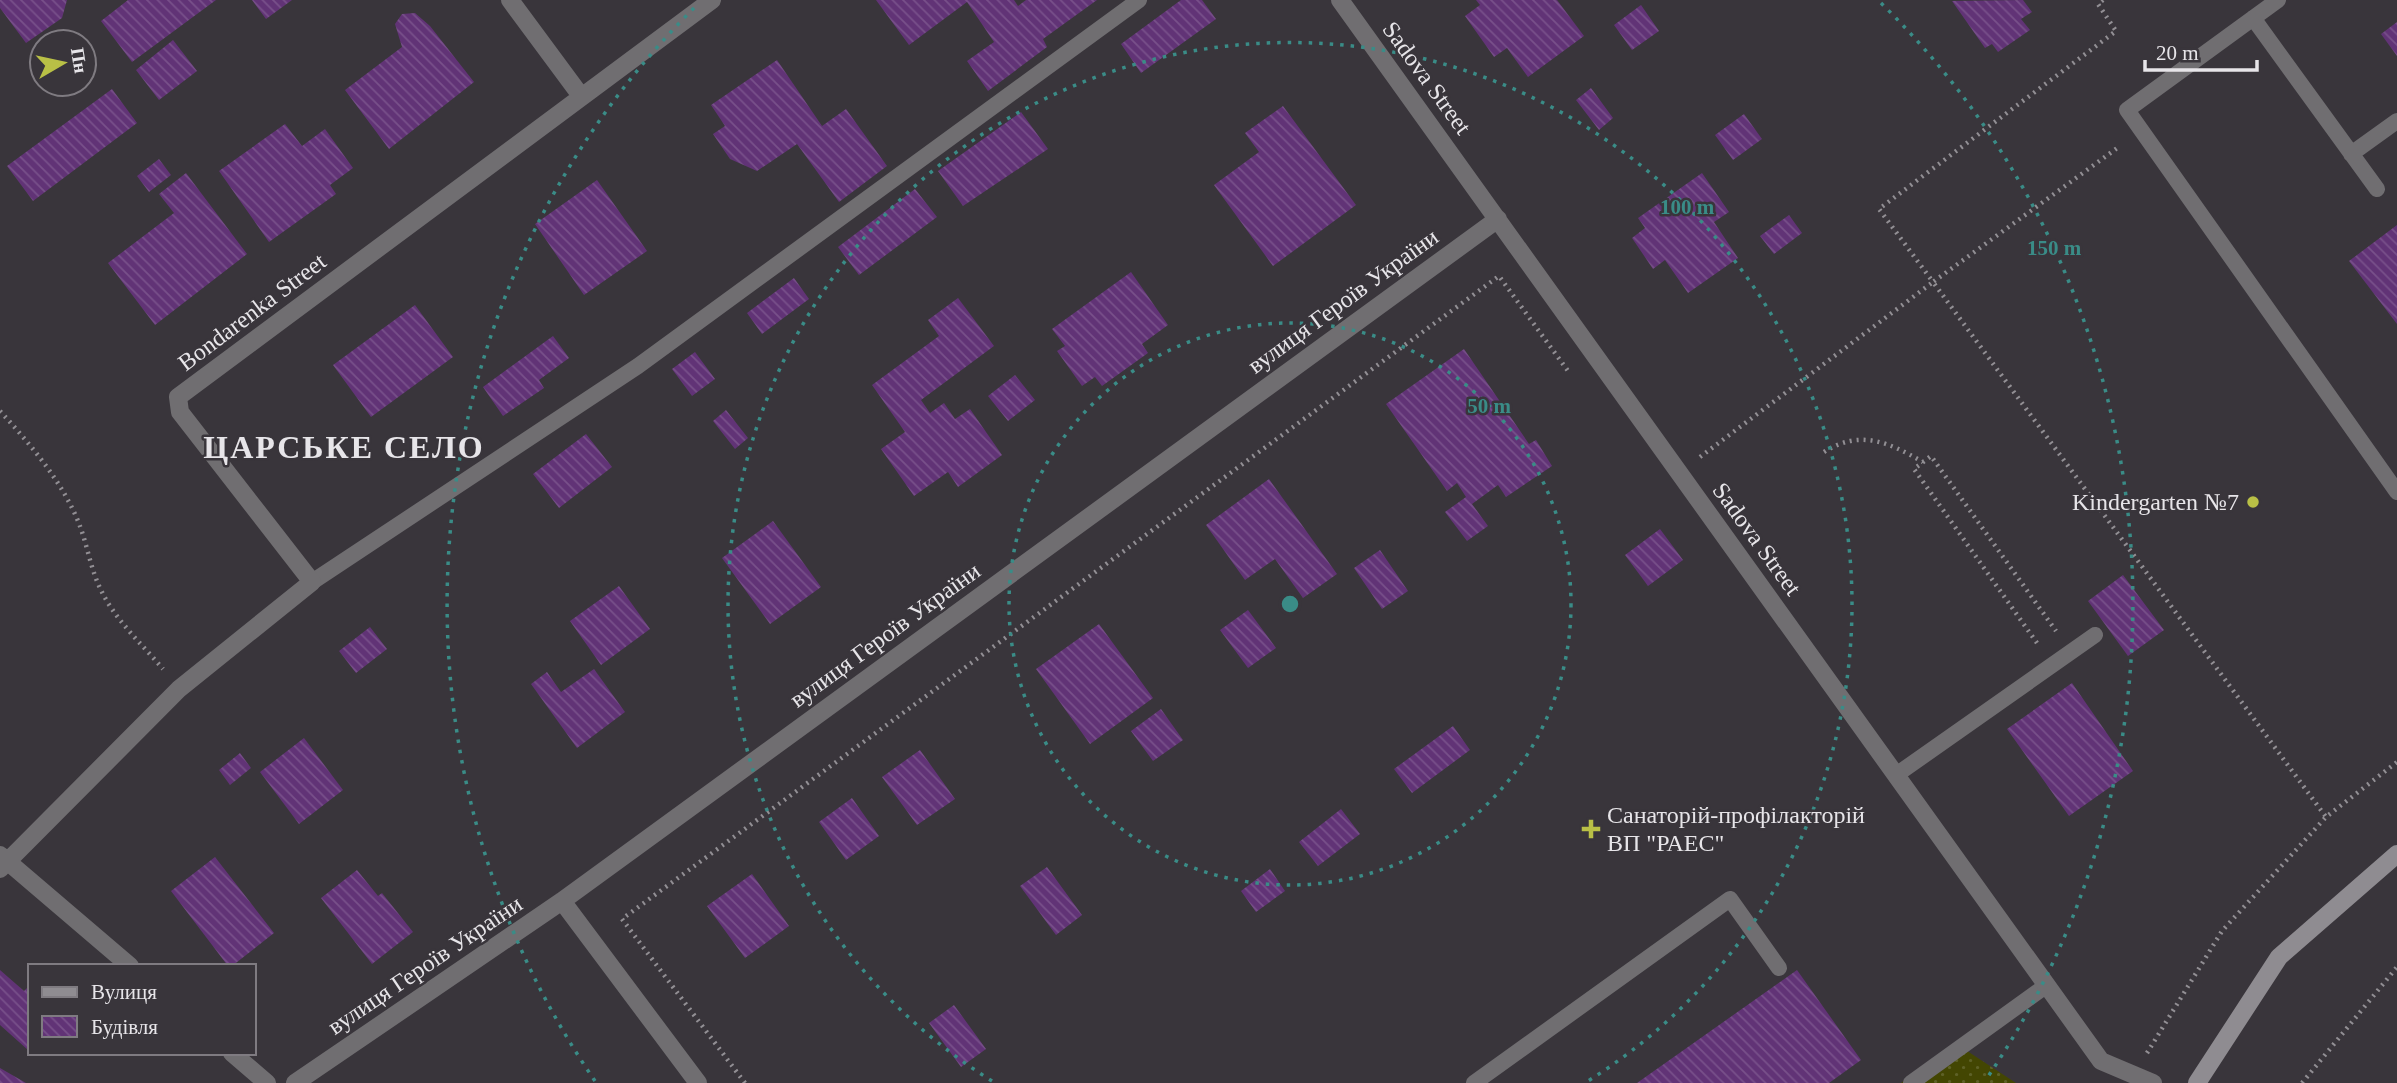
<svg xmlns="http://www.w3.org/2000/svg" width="2397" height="1083" font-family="'Times New Roman',serif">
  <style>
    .grass { fill: url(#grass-dots) }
    .building { fill: url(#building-back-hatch) }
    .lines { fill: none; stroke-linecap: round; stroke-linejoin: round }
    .path { stroke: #928f94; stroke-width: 4.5; stroke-dasharray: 2 5; stroke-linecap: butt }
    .lane { stroke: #706e71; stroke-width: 16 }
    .street { stroke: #706e71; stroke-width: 18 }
    .secondary { stroke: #8f8c91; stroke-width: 18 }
    .ring { fill: none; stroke: #3a8c87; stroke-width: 3.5; stroke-dasharray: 3.5 7 }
    .poi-dot { fill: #b9c046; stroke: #39353b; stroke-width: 2.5 }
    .labels { text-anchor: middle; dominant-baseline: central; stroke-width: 5; stroke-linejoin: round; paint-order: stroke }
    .street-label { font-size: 24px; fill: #e7e5e9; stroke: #39353b }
    .poi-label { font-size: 24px; fill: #e7e5e9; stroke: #39353b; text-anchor: end }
    .district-label { font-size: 32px; font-weight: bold; letter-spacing: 2px; fill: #e7e5e9; stroke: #39353b }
    .centre { fill: #3a8c87; stroke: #39353b; stroke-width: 3.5 }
    .ring-label { font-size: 21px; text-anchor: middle; font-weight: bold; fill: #3a8c87; stroke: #39353b; stroke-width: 5; stroke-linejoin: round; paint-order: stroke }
  </style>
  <defs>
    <pattern id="grass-dots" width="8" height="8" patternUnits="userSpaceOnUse" patternTransform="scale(1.75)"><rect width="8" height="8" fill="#434602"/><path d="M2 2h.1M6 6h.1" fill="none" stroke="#5e6127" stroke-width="1.8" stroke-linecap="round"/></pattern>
    <pattern id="building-back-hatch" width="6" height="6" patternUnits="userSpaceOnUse" patternTransform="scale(1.75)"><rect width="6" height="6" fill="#613376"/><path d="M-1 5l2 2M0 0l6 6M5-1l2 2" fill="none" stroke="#78508a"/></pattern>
  </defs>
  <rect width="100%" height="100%" fill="#39353b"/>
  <path class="grass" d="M1955,1043L2016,1083H1901Z"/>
  <path class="building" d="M0,0H67L62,18L26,43L0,8Z
    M128,0H216L132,62L101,21Z
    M252,0H292L266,19Z
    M876,0H1014L1018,6L1026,0H1097L1043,39L1047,47L988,91L967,61L994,42L967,2L909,45Z
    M1181,0H1202L1216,19L1141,73L1121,44Z
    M1476,0H1557L1584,36L1528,77L1507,48L1494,57L1465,16L1480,5Z
    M2023,0L2032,12L2021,19L2030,30L1998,52L1992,44L1985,48L1952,1Z
    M1641,5L1659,31L1632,50L1614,25Z
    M415,13L430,26L474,82L389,149L345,90L402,47L395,24L402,14Z
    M2397,22V56L2381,34Z
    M173,40L197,71L159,100L136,70Z
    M777,60L822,126L846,109L887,166L839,202L797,144L757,171L730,159L713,134L725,126L711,105Z
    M1591,88L1613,118L1599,130L1576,100Z
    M112,89L137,123L33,201L7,166Z
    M1283,106L1356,205L1273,266L1214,185L1259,152L1245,133Z
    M1021,112L1048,149L963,206L938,171Z
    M1744,114L1762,139L1733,160L1715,135Z
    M285,124L302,146L325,129L353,168L330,185L336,194L269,242L219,171Z
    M159,159L171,175L149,192L137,176Z
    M186,173L247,254L155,325L108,263L174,213L159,194Z
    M1702,173L1729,212L1714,222L1738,258L1688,293L1665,260L1653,269L1632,238L1645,228L1638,218Z
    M597,180L647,251L584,295L535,224Z
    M915,189L937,217L859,275L838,247Z
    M1789,215L1802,233L1774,254L1760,236Z
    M2397,225V324L2349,261Z
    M1131,272L1168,325L1142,344L1148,353L1102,386L1095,377L1082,386L1057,351L1065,346L1052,329Z
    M794,278L809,299L762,334L747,313Z
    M958,298L994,346L921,400L930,413L944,403L955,419L970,409L1002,455L958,487L948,472L914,496L881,449L905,432L872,385L939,336L928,320Z
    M415,305L453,357L371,417L333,365Z
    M553,336L569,358L539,380L544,388L503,416L483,387Z
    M1464,349L1529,444L1536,440L1552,466L1506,497L1498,485L1472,504L1488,526L1467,541L1445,512L1466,497L1457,483L1447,491L1386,404Z
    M695,352L715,379L692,396L672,369Z
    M1015,375L1035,400L1008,421L988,396Z
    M726,410L748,438L735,449L713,421Z
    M586,434L612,467L559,508L533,474Z
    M1269,479L1337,574L1303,598L1275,559L1245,580L1206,525Z
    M773,521L821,587L770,624L722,558Z
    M1660,529L1683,560L1648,586L1625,555Z
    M1380,550L1408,591L1382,609L1354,568Z
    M2123,575L2164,630L2128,656L2088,601Z
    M619,586L650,629L601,665L570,621Z
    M1248,610L1276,648L1248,668L1220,630Z
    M1099,624L1153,698L1090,744L1036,669Z
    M370,627L387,649L356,673L339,651Z
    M594,669L625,712L577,748L531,684L547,672L561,692Z
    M2072,683L2133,771L2069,816L2007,729Z
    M1161,709L1183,740L1153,761L1131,731Z
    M1453,726L1470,750L1412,793L1394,769Z
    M304,738L343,790L299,824L260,772Z
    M920,750L955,799L917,825L882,777Z
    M240,753L251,768L230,785L219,770Z
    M852,798L879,836L846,860L819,822Z
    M1341,809L1360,834L1318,866L1299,842Z
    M215,857L274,933L232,966H228L171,891Z
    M1047,867L1082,915L1056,935L1020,886Z
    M1270,869L1285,891L1256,912L1241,891Z
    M357,870L378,896L382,893L413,932L372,964L321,898Z
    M752,874L789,926L745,958L707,906Z
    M0,970L24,991L30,985L28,1050L0,1025Z
    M1797,970L1861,1060L1829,1083H1637Z
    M954,1005L986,1049L961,1067L929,1023Z
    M0,1068L26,1083H0Z"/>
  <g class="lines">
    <path class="path" d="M2103,0L2098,4L2116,31L1879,209L1933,282L2120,146
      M0,411C30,444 61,480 78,521C87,543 90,567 100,588C114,619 142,644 163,669
      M1824,452C1860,429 1888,442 1923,462
      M1700,457L1933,282L2326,817
      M2037,643L1914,469L1931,456L2056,631
      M2147,1053L2222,931L2326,817L2397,762
      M745,1083L622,919L1499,276L1568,371
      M2302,1083L2397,967"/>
    <path class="lane" d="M2278,0L2127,110L2397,492
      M2253,18L2377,189
      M2351,154L2397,121
      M312,582L638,366L1139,0
      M1896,775L2095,635
      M1474,1083L1730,899L1779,968
      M1911,1083L2047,985"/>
    <path class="street" d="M510,0L581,96
      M1340,0L2101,1061L2153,1083
      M0,855L130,966
      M0,869L179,689L312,582L180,412L178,397L712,0
      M562,901L698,1083
      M232,1053L267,1083
      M295,1083L562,901L1498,219"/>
    <path class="secondary" d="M2197,1083L2279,957L2397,854"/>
  </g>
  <g class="ring">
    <circle cx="1290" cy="604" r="281"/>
    <path d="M992 1081A562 562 0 1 1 1588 1081"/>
    <path d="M595 1081A843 843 0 0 1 699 3M1881 3A843 843 0 0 1 1985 1081"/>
  </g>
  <g class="poi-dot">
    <circle cx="2253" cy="502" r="7"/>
    <path d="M1587.5 818.5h7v7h7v7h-7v7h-7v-7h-7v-7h7z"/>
  </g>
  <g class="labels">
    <g class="street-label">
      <text transform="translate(1427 78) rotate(54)">Sadova Street</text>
      <text transform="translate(1343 301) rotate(-36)">вулиця Героїв України</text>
      <text transform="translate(252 312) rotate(-37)">Bondarenka Street</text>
      <text transform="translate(1757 539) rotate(54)">Sadova Street</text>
      <text transform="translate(885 635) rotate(-36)">вулиця Героїв України</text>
      <text transform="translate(425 965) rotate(-34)">вулиця Героїв України</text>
    </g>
    <g class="poi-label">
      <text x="2239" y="502">Kindergarten №7</text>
      <text x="1607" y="815" text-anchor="start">Санаторій-профілакторій<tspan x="1607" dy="28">ВП "РАЕС"</tspan></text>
    </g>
    <g class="district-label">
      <text x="344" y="447">ЦАРСЬКЕ СЕЛО</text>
    </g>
  </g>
  <circle cx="1290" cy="604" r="10" class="centre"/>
  <g class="ring-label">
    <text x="1687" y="214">100 m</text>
    <text x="2054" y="255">150 m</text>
    <text x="1489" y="413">50 m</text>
  </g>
  <rect x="28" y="964" width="228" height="91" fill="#39353b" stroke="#7f7b81" stroke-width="2"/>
  <rect x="42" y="987" width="35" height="10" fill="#8f8c91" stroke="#7f7b81" stroke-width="2"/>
  <text x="91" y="999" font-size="21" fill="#e7e5e9">Вулиця</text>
  <rect x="42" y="1016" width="35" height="21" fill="url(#building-back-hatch)" stroke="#7f7b81" stroke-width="2"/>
  <text x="91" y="1034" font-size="21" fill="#e7e5e9">Будівля</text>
  <g transform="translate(63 63) rotate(81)"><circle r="33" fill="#39353b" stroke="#7f7b81" stroke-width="2"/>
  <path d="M0-5L12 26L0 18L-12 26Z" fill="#b9c046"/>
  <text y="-10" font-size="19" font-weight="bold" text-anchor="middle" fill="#e7e5e9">Пн</text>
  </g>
  <path d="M2145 60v10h112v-10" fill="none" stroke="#e7e5e9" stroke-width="3.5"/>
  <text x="2156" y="60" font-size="21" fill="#e7e5e9" stroke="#39353b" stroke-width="5" paint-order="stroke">20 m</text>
</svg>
